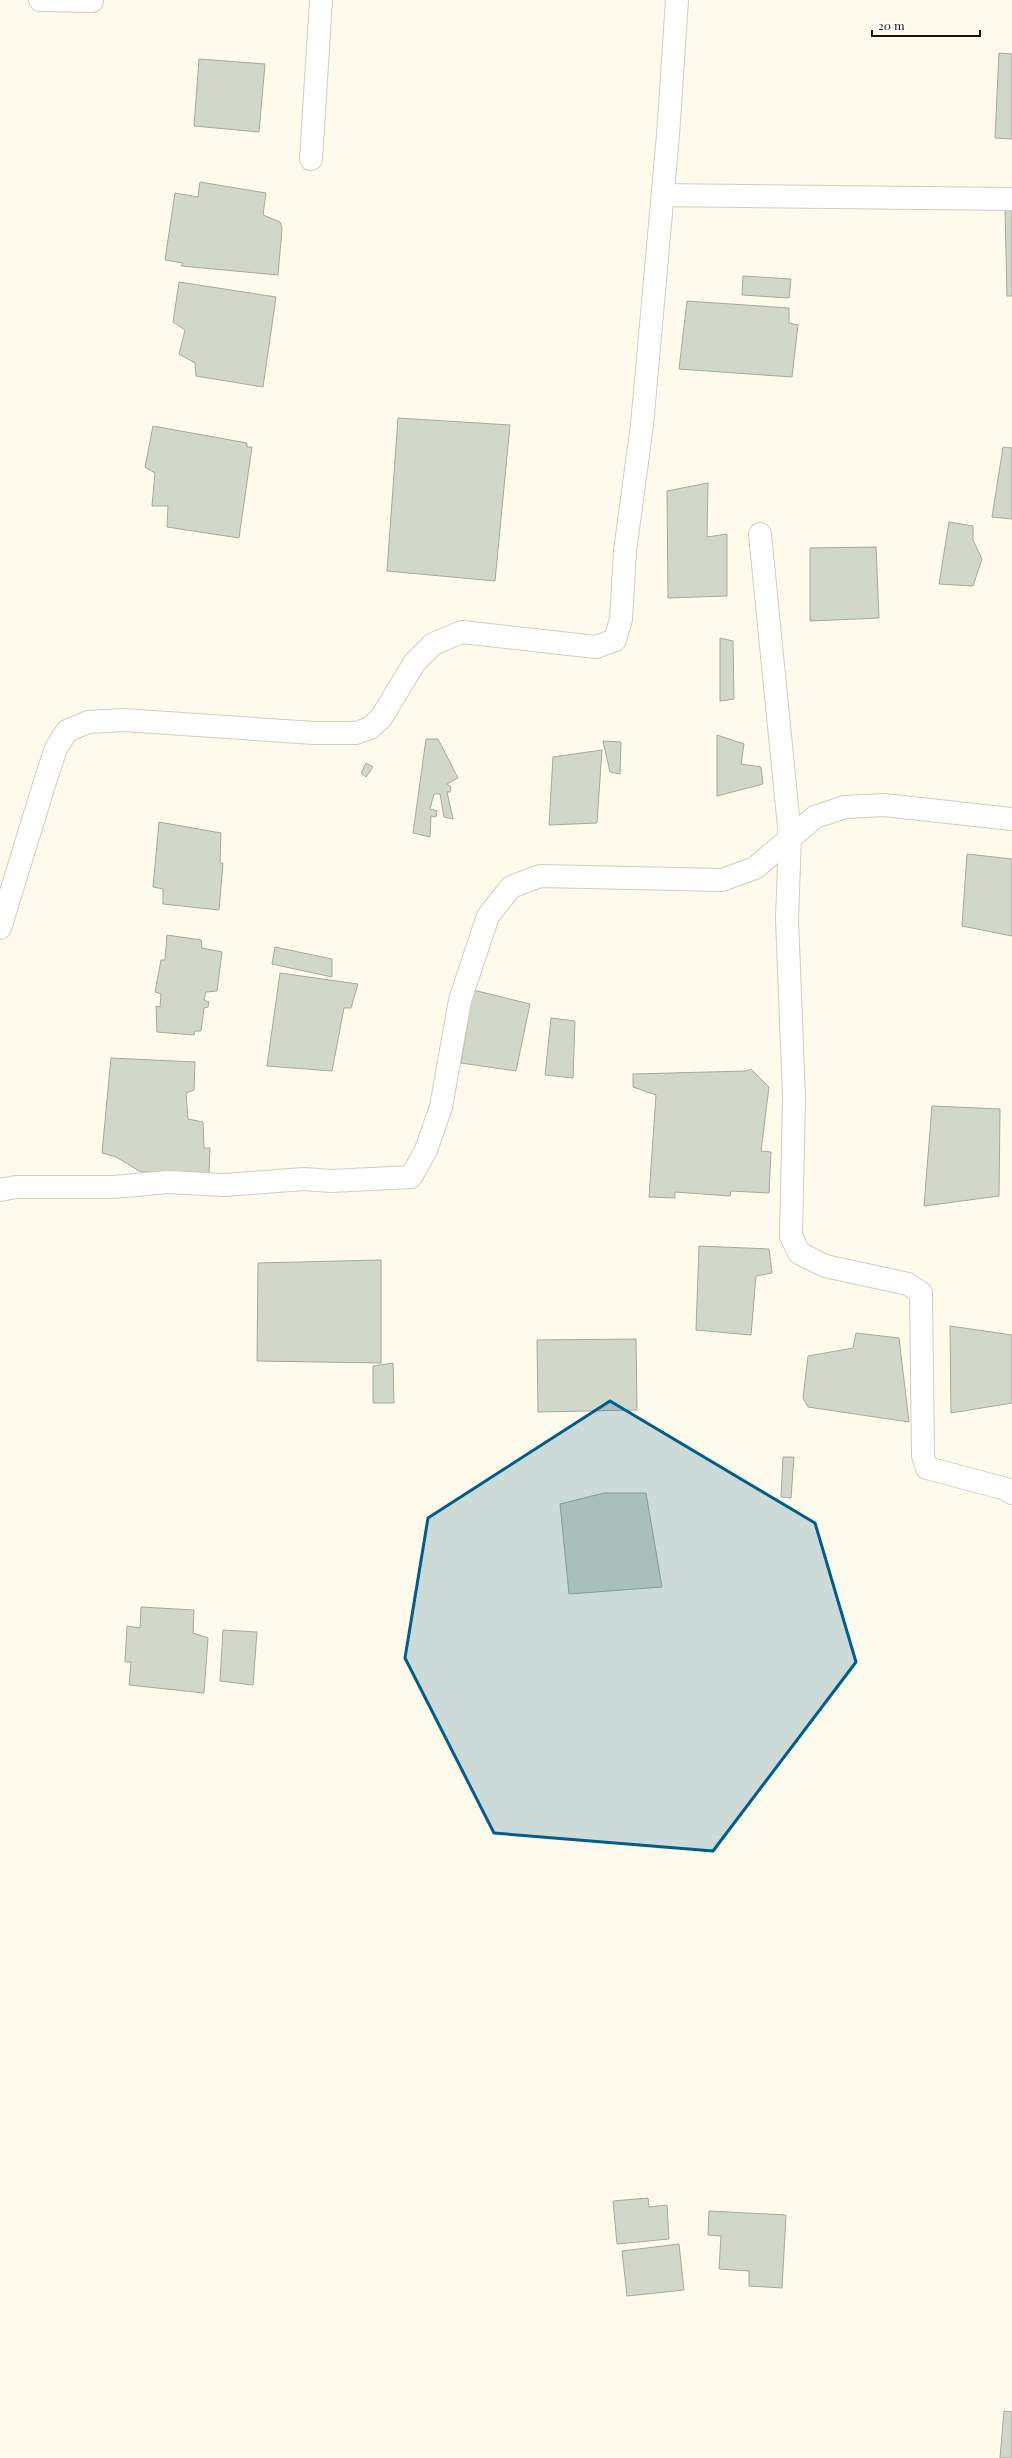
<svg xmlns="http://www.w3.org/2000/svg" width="1012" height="2458" font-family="'Playfair Display',serif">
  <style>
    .building { fill: #d2d8c9; stroke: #a4aa9c }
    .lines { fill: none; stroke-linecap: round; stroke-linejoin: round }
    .street-casing { stroke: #d1cdbf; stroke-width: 24 }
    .street { stroke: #fff; stroke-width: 22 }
    .marked { fill: #005d8d; fill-opacity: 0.2; stroke: #005d8d; stroke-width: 3; stroke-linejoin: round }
  </style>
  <rect width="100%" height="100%" fill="#fffbec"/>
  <path class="building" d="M999,53L1012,54V139L995,138Z
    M199,59L265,64L259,132L194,126Z
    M200,182L266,193L263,215L280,222L282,229L278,275L181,266L183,263L165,260L175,193L198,197Z
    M1012,208V296H1007L1005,209Z
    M743,276L791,279L789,298L742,295Z
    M179,282L276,297L263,387L196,376L195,363L179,354L185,330L173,322Z
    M687,301L789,308V323L798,325L792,377L679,369Z
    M398,418L510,425L495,581L387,571Z
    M153,426L247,443V447H252L239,538L167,527L168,506H152L155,473L145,467Z
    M1003,447L1012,448V519L992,517Z
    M708,483L707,537L727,534V596L668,598L667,491Z
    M949,522L973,526V540L982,559L973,586L939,584Z
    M876,547L879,618L810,621V548Z
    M720,638L733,641L734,699L720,701Z
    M717,735L744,744L741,764L761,767L763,784L717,796Z
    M426,739H438L458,778L447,784L451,787L450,792H447L453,819L444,817L440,794H434L430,809L437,811L436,817L431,816L430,837L413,833Z
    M603,741L621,742L620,774L610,772Z
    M602,750L597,823L549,825L553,757Z
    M366,763L373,767L366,777L361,773Z
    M159,822L221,833L220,863H223L219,910L163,904V889L153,887Z
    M967,854L1012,859V936L962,926Z
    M167,935L201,940L202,948L222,952L217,991L206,992L204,1000L209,1002L208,1007L204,1008L201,1031H195L194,1035L157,1032L156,1006L160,1007L161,994L155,992L161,960H165Z
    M275,947L332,959V977L272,964Z
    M280,973L358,984L351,1008H344L332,1071L267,1066Z
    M473,990L530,1004L516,1071L461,1063Z
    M551,1018L575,1021L573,1078L545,1075Z
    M111,1058L195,1062L194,1090L186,1093L188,1119L203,1122L204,1148H210L209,1173L141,1172L116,1157L102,1153Z
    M751,1069L769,1087L761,1151L771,1152L769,1193L731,1191L730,1196L675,1192V1198L649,1197L656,1095L633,1087V1074L746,1071Z
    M932,1106L1000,1109L999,1196L924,1206Z
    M699,1246L769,1249L772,1273L756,1276L751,1335L696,1330Z
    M381,1260V1363L257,1361L258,1263Z
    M950,1326L1012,1335V1403L951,1413Z
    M856,1333L899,1338L909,1422L808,1407L803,1398L808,1356L853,1348Z
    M636,1339L637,1410L538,1412L537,1340Z
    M393,1363L394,1403H373V1366Z
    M783,1457H794L791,1498L781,1497Z
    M604,1493H646L662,1587L569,1594L560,1504Z
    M141,1607L194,1610L193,1633L208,1638L204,1693L129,1685L131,1662H125L127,1626L140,1628Z
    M223,1630L257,1632L253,1685L220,1681Z
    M648,2198L649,2207L667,2205L669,2239L617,2244L613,2201Z
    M709,2211L786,2215L782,2288L749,2286V2271L719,2269L721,2236L708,2235Z
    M679,2244L684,2290L627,2296L622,2251Z
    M1004,2411L1012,2412V2458H1000Z"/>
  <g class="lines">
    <g class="street-casing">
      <path id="street" d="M40,0L92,1
        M311,159L321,0
        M663,195L1012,199
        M760,534L790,837L787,919L794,1097L791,1236L799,1253L825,1266L908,1284L921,1293L923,1456L927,1468L1006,1489L1012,1493
        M0,928L44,785L56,748L67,731L88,722L123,720L314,733H356L370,728L381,718L415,662L433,644L462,632L596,647L615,640L621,619L625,551L642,425L668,135L677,0
        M0,1190L16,1187H114L168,1182L224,1185L304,1179L331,1181L411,1177L426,1150L441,1107L460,1000L488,916L511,887L540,876L722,880L755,868L815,817L845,807L884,805L1012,819"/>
    </g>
    <use href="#street" class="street"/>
  </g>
  <path class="marked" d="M610,1401L815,1523L856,1662L713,1851L494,1833L405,1658L428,1518Z"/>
  <path d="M872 30v6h108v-6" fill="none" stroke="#14130e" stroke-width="2"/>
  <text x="878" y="30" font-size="12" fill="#14130e" stroke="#ffffff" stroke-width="3" paint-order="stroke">20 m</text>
</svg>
